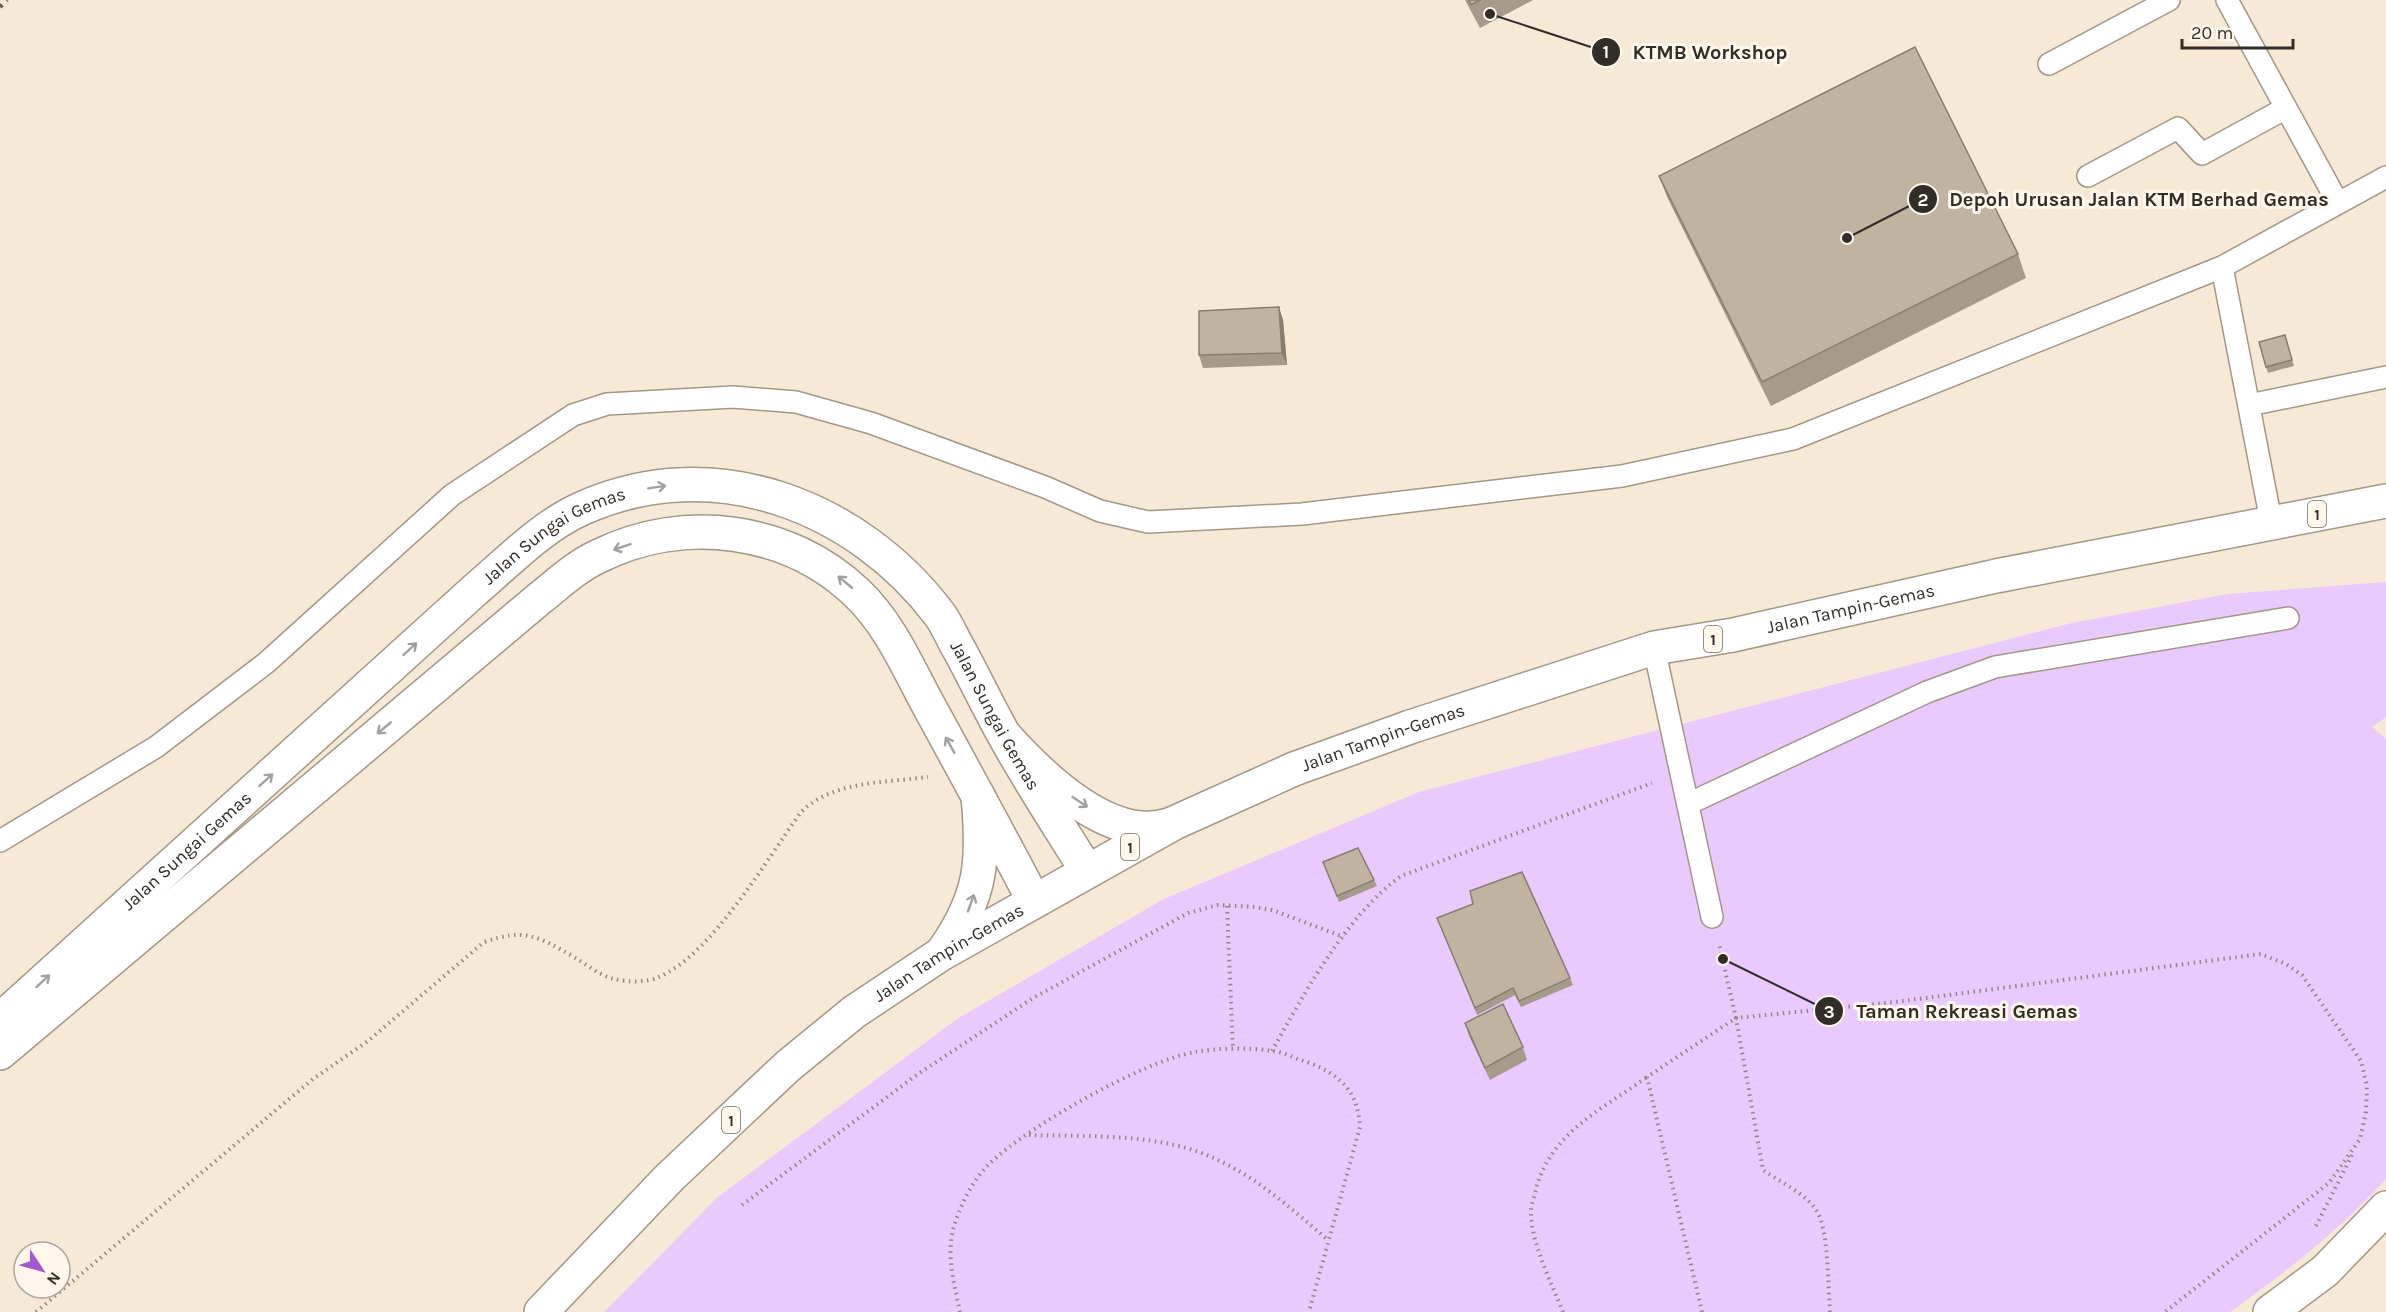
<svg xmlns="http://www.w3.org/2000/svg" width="2386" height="1312" font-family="Karla,sans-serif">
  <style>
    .green { fill: #e9c9fe }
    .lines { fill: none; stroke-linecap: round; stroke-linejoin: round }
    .service-casing { stroke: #a39785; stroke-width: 24 }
    .minor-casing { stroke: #a39785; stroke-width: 36 }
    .trunk-casing { stroke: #a39785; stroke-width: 36 }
    .path { stroke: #92897c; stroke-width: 4; stroke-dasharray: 1.5 4.5; stroke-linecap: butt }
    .service { stroke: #fff; stroke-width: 21 }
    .minor { stroke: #fff; stroke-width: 33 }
    .trunk { stroke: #fff; stroke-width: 33 }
    .rail { stroke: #635c52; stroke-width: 4.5; stroke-dasharray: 3 6; stroke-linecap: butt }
    .wall { fill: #a59b8a }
    .shaded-wall { fill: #867e71 }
    .building { fill: #c0b4a1; stroke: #867e71; stroke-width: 1.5 }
    .oneway { stroke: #a3a09d }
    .labels { text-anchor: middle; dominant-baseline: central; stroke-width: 6; stroke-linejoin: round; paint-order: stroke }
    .shield { fill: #fff7ec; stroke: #706a61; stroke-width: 1.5 }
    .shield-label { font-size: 16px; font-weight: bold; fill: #322d26 }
    .street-label { font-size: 18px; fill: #322d26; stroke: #fff7ec }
    .leader { fill: none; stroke: #322d26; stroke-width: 2 }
    .callout-dot { fill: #322d26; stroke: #fff7ec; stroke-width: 2 }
    .mark-label { font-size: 18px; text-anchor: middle; font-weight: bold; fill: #fff }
    .callout-label { font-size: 20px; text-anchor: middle; font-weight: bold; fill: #322d26; stroke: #fff7ec; stroke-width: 6; stroke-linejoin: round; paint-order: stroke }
  </style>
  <rect width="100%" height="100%" fill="#f6e9d6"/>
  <path class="green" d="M2386,582V717L2372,727L2386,739V1179C2340,1230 2286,1272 2230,1312H604L718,1197L957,1019L1164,899L1419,792L2072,623L2228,594Z"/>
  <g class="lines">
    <g class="service-casing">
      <path id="service" d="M2227,0L2338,203
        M2049,64L2169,0
        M2088,176L2178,128L2202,154L2286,108
        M2249,405L2386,377
        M2271,521L2222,267L2386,177
        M1654,648L1712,917
        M1688,804L1927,692L1995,667L2288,618
        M0,841L156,747L266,663L452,495L573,415L607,404L733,397L796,402L871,423L1045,487L1100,511L1148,522L1302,514L1622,476L1793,439L2222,267"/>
    </g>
    <g class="minor-casing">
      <g id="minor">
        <path id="s1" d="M0,1020L475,590C508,562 542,526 583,508C714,450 857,505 940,615C948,626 953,640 960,651C975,679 989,708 1004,735C1030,782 1059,826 1087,871"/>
        <path d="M0,1053L540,598C559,583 577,566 599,556C684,514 789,528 857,593C890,624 909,670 930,708C965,772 1000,836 1034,901"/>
        <path d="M2270,1312L2325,1271L2386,1208"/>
      </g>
    </g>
    <g class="trunk-casing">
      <g id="trunk">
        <path d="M1005,736C1041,776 1110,844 1169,825"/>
        <path d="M944,950C982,896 984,860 978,796"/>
        <path id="s2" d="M541,1312L670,1177L788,1066L854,1012L941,954L1174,823L1294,769L1410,727L1654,648L1733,635L1996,576L2386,501"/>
      </g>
    </g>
    <path class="path" d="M1227,906L1233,1050
      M1272,1051C1305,992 1346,916 1401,876L1652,783
      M1029,1135C1091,1137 1162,1132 1220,1161C1260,1180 1294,1211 1328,1240
      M742,1205L918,1074L1033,998L1188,913L1218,905L1255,907L1272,910L1344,937
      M2316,1226L2352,1155
      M36,1312L313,1079L368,1041L484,942C526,928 537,936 574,957C586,964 600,976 614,979C627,982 647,983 659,977C711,955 767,859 801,812C834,780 885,783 928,777
      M960,1312C954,1283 945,1252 955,1223C962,1202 973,1180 989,1164C1027,1127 1143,1061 1195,1052C1218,1048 1249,1047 1272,1051C1284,1052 1296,1059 1307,1062C1340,1074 1358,1091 1360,1127L1309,1312
      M1563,1312C1552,1284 1530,1241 1531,1211C1531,1204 1535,1196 1536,1189C1551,1132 1603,1109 1647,1077
      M1702,1312L1647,1077L1736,1018L1719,944
      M1830,1312C1828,1288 1829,1228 1816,1210C1805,1193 1780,1182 1763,1170L1736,1018L1895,1002L2261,954L2286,964L2302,975L2361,1061L2367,1086L2366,1112L2360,1139L2329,1183L2165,1312"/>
    <use href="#service" class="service"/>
    <use href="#minor" class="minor"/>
    <use href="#trunk" class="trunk"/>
    <path class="rail" d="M0,7L7,0"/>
  </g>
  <path class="wall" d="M1465,0H1533L1480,28Z
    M1659,176L2018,254L2026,278L1771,406L1668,199Z
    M1283,320L1287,365L1203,368L1199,355Z
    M2285,335L2294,366L2268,373L2266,367Z
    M1323,862L1374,880L1377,886L1339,902Z
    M1437,918L1570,978L1573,985L1521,1007L1515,995L1477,1015Z
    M1465,1023L1523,1047L1527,1060L1490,1080L1469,1036Z"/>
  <path class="shaded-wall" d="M1279,307L1283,320L1287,365L1282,353Z"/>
  <path class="building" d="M1469,0H1480L1471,5Z
    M1915,47L2018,254L1762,382L1659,176Z
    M1279,307L1282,353L1199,355V311Z
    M2285,335L2292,360L2266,367L2259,342Z
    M1358,848L1374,880L1337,896L1323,862Z
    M1522,872L1570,978L1519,1001L1513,988L1475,1008L1437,918L1473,904L1470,891Z
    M1503,1004L1523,1047L1485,1068L1465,1023Z"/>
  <defs><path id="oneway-shaft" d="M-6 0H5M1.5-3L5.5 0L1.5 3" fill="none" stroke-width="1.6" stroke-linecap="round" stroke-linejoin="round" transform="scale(1.5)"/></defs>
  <g class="oneway">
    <use href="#oneway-shaft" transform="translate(657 487) rotate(-9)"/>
    <use href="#oneway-shaft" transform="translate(622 547) rotate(161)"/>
    <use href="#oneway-shaft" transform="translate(845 582) rotate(-140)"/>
    <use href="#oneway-shaft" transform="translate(410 649) rotate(-42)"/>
    <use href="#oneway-shaft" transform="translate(384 728) rotate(140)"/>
    <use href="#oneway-shaft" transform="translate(950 745) rotate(-119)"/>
    <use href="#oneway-shaft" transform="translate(266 780) rotate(-42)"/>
    <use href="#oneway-shaft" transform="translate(1080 802) rotate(33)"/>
    <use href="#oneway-shaft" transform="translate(971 903) rotate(-70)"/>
    <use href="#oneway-shaft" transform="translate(43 981) rotate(-42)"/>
  </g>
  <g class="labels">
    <g class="shield">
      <rect x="2308" y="501" width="18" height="26" rx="4.5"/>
      <rect x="1704" y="626" width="18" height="26" rx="4.5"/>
      <rect x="1121" y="834" width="18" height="26" rx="4.5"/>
      <rect x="722" y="1107" width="18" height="26" rx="4.5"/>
    </g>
    <g class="shield-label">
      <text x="2317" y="514">1</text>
      <text x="1713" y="639">1</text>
      <text x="1130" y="847">1</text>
      <text x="731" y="1120">1</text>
    </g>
    <g class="street-label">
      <text stroke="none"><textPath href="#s1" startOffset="738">Jalan Sungai Gemas</textPath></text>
      <text stroke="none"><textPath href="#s2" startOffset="1518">Jalan Tampin-Gemas</textPath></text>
      <text stroke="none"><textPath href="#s1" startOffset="1294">Jalan Sungai Gemas</textPath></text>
      <text stroke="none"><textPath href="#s2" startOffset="1032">Jalan Tampin-Gemas</textPath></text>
      <text stroke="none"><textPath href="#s1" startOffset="252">Jalan Sungai Gemas</textPath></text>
      <text stroke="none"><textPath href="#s2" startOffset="546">Jalan Tampin-Gemas</textPath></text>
    </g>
  </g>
  <path class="leader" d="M1490 14L1606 52M1847 238L1923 199M1723 959L1829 1011"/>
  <g class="callout-dot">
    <circle cx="1490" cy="14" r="6"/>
    <circle cx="1847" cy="238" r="6"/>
    <circle cx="1723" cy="959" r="6"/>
    <circle cx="1606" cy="52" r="15"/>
    <circle cx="1923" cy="199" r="15"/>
    <circle cx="1829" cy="1011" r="15"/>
  </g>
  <g class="mark-label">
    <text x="1606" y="58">1</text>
    <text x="1923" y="206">2</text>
    <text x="1829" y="1018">3</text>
  </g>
  <g class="callout-label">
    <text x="1710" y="59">KTMB Workshop</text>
    <text x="2139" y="206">Depoh Urusan Jalan KTM Berhad Gemas</text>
    <text x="1967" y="1018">Taman Rekreasi Gemas</text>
  </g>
  <g transform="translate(42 1270) rotate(126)"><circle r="28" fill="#fff7ec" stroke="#ada69d" stroke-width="1.5"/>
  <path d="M0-4.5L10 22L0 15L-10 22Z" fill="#a358cb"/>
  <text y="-9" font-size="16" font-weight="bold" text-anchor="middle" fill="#322d26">N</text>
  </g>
  <path d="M2182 39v9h111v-9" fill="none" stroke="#322d26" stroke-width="3"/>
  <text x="2191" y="39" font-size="18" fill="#322d26" stroke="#fff7ec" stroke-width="4.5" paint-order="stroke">20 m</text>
</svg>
